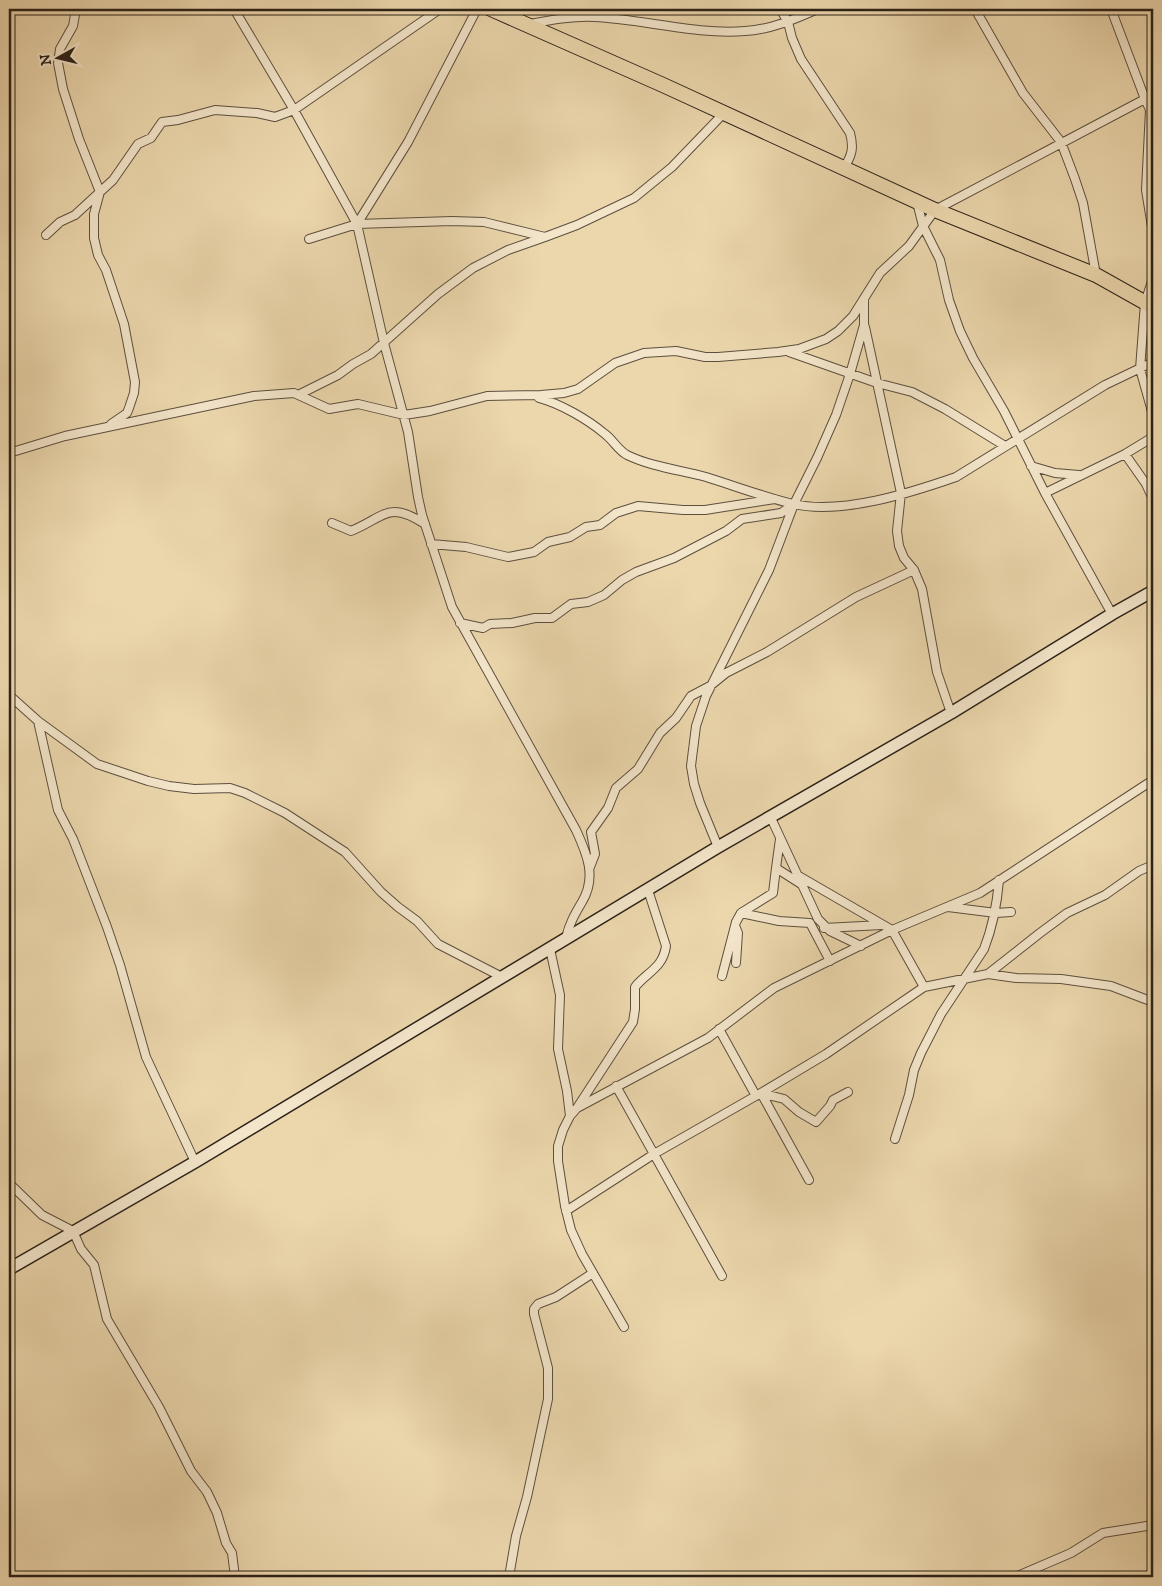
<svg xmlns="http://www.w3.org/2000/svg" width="1162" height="1586" font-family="'IM FELL DW Pica',serif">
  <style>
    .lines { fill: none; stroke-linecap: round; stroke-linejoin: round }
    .street-casing { stroke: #5c4f3e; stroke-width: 10 }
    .secondary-casing { stroke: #2c2219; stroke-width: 14 }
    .highway-casing { stroke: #2c2219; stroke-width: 16 }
    .street { stroke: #f3e5ca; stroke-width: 8 }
    .secondary { stroke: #f3e5ca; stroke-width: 11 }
    .highway { stroke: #ecd7ad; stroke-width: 14 }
  </style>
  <rect width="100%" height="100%" fill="#ecd7ad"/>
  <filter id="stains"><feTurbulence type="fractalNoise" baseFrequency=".004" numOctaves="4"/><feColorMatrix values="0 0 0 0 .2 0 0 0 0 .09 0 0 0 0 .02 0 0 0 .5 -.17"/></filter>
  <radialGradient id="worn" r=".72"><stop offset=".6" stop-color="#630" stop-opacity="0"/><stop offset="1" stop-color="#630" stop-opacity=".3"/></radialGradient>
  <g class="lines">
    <g class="street-casing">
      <path id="street" d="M76,9L73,26L60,49L58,63L63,89L79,139L100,192L94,214V238L98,255L106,270L124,324L135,382L134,393L129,408L127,413L111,424
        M234,9L294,110L357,224L384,343L408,432L418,497L422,515L452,607L576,830C587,854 597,877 582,902C575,914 569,924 566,938
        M780,9L788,22L792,38L801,59L850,133C854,148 852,155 844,168
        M975,9L1023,93L1061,142L1075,179L1083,203L1096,275
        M1111,9L1145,99L1152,114
        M594,16L608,9
        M530,24C551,20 572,16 594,17C644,19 695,35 745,31C770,30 795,19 818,9
        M1150,110L1146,190L1153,233
        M917,202L923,226L940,260L949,300L960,331L973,358L1004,411L1045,493L1112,614
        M357,224L452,221L484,222L545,237L577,225L634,198L672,167L724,113
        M46,235L60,222L75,215L113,180L138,144L151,138L162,122L178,120L215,110L257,113L275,117L294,110L440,9
        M309,239L357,224L408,142L477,9
        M1153,278L1145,303L1140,369L1153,415
        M865,327L901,493L897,531L899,546L904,558L914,570L922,589L937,672L951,713
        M789,352L877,383L912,392L945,409L1005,446
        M300,394L338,375L353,364L371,354L438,294L473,268L508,250L545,237
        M539,398C561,404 587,419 605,434C613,440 618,450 627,455C652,467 680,470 706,477C735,486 764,497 793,504C842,515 910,493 956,477L1105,385L1153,362
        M9,453L65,436L254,396L294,393L329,409L358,404L404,415L430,411L487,396L541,395L564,393L578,389L615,363L644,353L676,351L705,357H718L778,352L799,349L826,339L838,331L853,316L880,273L909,246L935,210L1145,99
        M1125,454L1146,484L1153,499
        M1031,466L1055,473L1079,475
        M1045,493L1125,454L1153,437
        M332,523L351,531C385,517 388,500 425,524
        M431,544L466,547L508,557L534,552L548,542L570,537L586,527L600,525L616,513L638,506L683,510H705L775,499
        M460,623L483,628L490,624L512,623L535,618H552L571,604L588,602L604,595L622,580L636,572L674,558L726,531L742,519L781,513L794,504
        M9,695L38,721L97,764L148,781L169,786L194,789L230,788L245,793L285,813L345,852L381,892L398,907L417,921L438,944L502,977
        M38,721L58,810L73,839L107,927L120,965L146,1057L195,1162
        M771,818L818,919L830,931L861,946
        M780,839L776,868L801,884
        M718,847L700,803L694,784L691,766L696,726L706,696L769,570L794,504L817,458L836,415L850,374L864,325V299
        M590,867L595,854L591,832L608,808L616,788L638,769L660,733L676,718L691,696L710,686L726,673L767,652L856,597L914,570
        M776,868L773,893L741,913L779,921L810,923L830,961
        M797,875L892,930L924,987L988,974L1016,978L1061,979L1111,986L1153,1002
        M948,907L996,913L1011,912
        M736,928L738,933L736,963
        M824,928L882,925
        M550,949L560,995L558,1049L567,1091L570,1116
        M988,974L1040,933L1067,913L1105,895L1139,871L1153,865
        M722,976L736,922L741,913
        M719,1029L756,1096
        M616,1086L722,1276
        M761,1093L784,1099L799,1112L816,1122L830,1106L833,1100L848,1092
        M761,1093L809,1180
        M577,1108L708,1038L774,988L892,930L980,893L1153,780
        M895,1139L909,1095L914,1070L921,1053L941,1014L984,949C993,926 997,905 999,880
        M9,1183L42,1215L73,1231L81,1249L94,1265L107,1319L159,1407L191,1471L207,1492L217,1513L226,1543L232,1553L235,1577
        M566,1211L654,1154L761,1093L826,1054L924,987
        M624,1327L582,1254L571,1230L565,1206L558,1161V1146L563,1130L570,1116L577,1108L633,1022L635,1009V987C647,972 663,968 666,946L648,890
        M509,1577L516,1536L527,1497L548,1399V1368L534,1314V1309L538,1304L556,1297L593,1273
        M1015,1577L1071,1553L1103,1533L1153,1525"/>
    </g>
    <g class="secondary-casing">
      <path id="secondary" d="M9,1269L195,1162L718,847L951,713L1112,614L1153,591"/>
    </g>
    <g class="highway-casing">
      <path id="highway" d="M491,9L663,85L935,210L1096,275L1153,307"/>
    </g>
    <use href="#street" class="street"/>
    <use href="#secondary" class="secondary"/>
    <use href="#highway" class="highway"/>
  </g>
  <rect width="1162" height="1586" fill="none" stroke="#ecd7ad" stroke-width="30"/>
  <rect x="10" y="10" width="1142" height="1566" fill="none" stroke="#2c2219" stroke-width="2.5"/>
  <rect x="15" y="15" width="1132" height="1556" fill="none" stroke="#2c2219"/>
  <g transform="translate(58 58) rotate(262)" stroke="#f3e5ca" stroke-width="4" paint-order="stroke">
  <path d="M0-4L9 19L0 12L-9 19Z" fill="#2c2219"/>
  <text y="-8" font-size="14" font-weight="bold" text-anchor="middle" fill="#2c2219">N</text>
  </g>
  <rect width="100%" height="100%" filter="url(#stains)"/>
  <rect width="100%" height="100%" fill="url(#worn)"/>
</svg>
